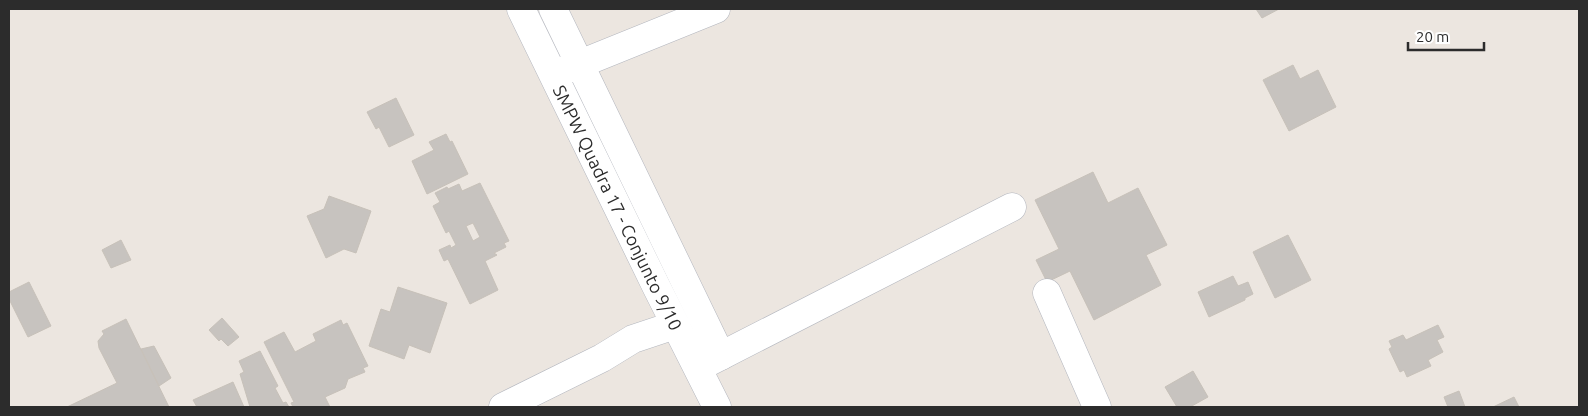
<svg xmlns="http://www.w3.org/2000/svg" width="1588" height="416" font-family="Ubuntu,sans-serif">
  <style>
    .building { fill: #c7c3bf; stroke: #c7c1b9; fill-rule: evenodd }
    .lines { fill: none; stroke-linecap: round; stroke-linejoin: round }
    .minor-casing { stroke: #b3b6be; stroke-width: 29 }
    .minor { stroke: #fff; stroke-width: 28 }
    .labels { text-anchor: middle; dominant-baseline: central; stroke-width: 4; stroke-linejoin: round; paint-order: stroke }
    .street-label { font-size: 18px; fill: #2c2c2c; stroke: #fff }
  </style>
  <rect width="100%" height="100%" fill="#ece6e0"/>
  <path class="building" d="M1256,9H1279L1262,18Z
    M1293,65L1300,79L1318,70L1336,107L1289,131L1263,80Z
    M396,98L414,135L389,147L379,127L376,129L367,112Z
    M446,134L450,142L452,141L468,174L427,194L412,161L434,150L429,142Z
    M1093,172L1108,203L1138,188L1167,245L1146,255L1161,285L1094,320L1070,271L1047,282L1036,260L1059,249L1035,200Z
    M480,183L509,241L504,243L506,247L494,253L497,255L485,261L498,290L470,304L448,259L444,261L439,250L450,245L451,248L456,245L449,231L446,233L433,206L440,202L435,193L447,187L448,189L459,184L462,191ZM473,223L480,237L473,241L466,226Z
    M329,196L371,211L356,253L344,249L326,258L307,216L324,209Z
    M1288,235L1311,280L1275,298L1253,252Z
    M121,240L131,260L111,268L102,250Z
    M1233,276L1238,286L1248,282L1253,294L1245,298V300L1209,317L1198,292Z
    M29,282L51,326L28,337L9,299V292Z
    M398,287L447,303L430,353L409,345L404,359L369,346L381,309L390,312Z
    M222,318L239,337L228,346L221,339L219,341L209,330Z
    M126,319L169,407H67L117,383L99,348L98,341L104,334L102,331Z
    M341,320L343,325L347,323L368,366L363,368L365,372L348,379L345,388L325,397L330,407H293L291,403L294,402L264,342L284,332L295,352L316,341L313,334Z
    M1438,325L1444,337L1437,340L1443,352L1428,360L1431,366L1407,377L1404,370L1400,372L1389,349L1392,347L1389,341L1403,335L1406,340Z
    M154,346L171,378L159,386L141,349Z
    M260,351L278,386L275,388L283,403L286,402L289,407H250L240,374L244,372L239,361Z
    M1193,371L1208,397L1190,407H1177L1165,387Z
    M233,382L244,407H197L193,400Z
    M1459,391L1465,407H1448L1444,397Z
    M1514,397L1519,407H1493Z"/>
  <g class="lines">
    <g class="minor-casing">
      <g id="minor">
        <path id="s1" d="M521,9L656,286L717,407"/>
        <path d="M553,9L721,356"/>
        <path d="M565,70L716,9"/>
        <path d="M1047,293L1097,407"/>
        <path d="M705,364L1012,207"/>
        <path d="M503,407L602,358L633,339L675,325"/>
      </g>
    </g>
    <use href="#minor" class="minor"/>
  </g>
  <g class="labels">
    <g class="street-label">
      <text stroke="none"><textPath href="#s1" startOffset="221">SMPW Quadra 17 - Conjunto 9/10</textPath></text>
    </g>
  </g>
  <rect width="1588" height="416" fill="none" stroke="#2c2c2c" stroke-width="20"/>
  <path d="M1408 42v8h76v-8" fill="none" stroke="#2c2c2c" stroke-width="2.5"/>
  <text x="1416" y="42" font-size="15" fill="#2c2c2c" stroke="#ffffff" stroke-width="4" paint-order="stroke">20 m</text>
</svg>
